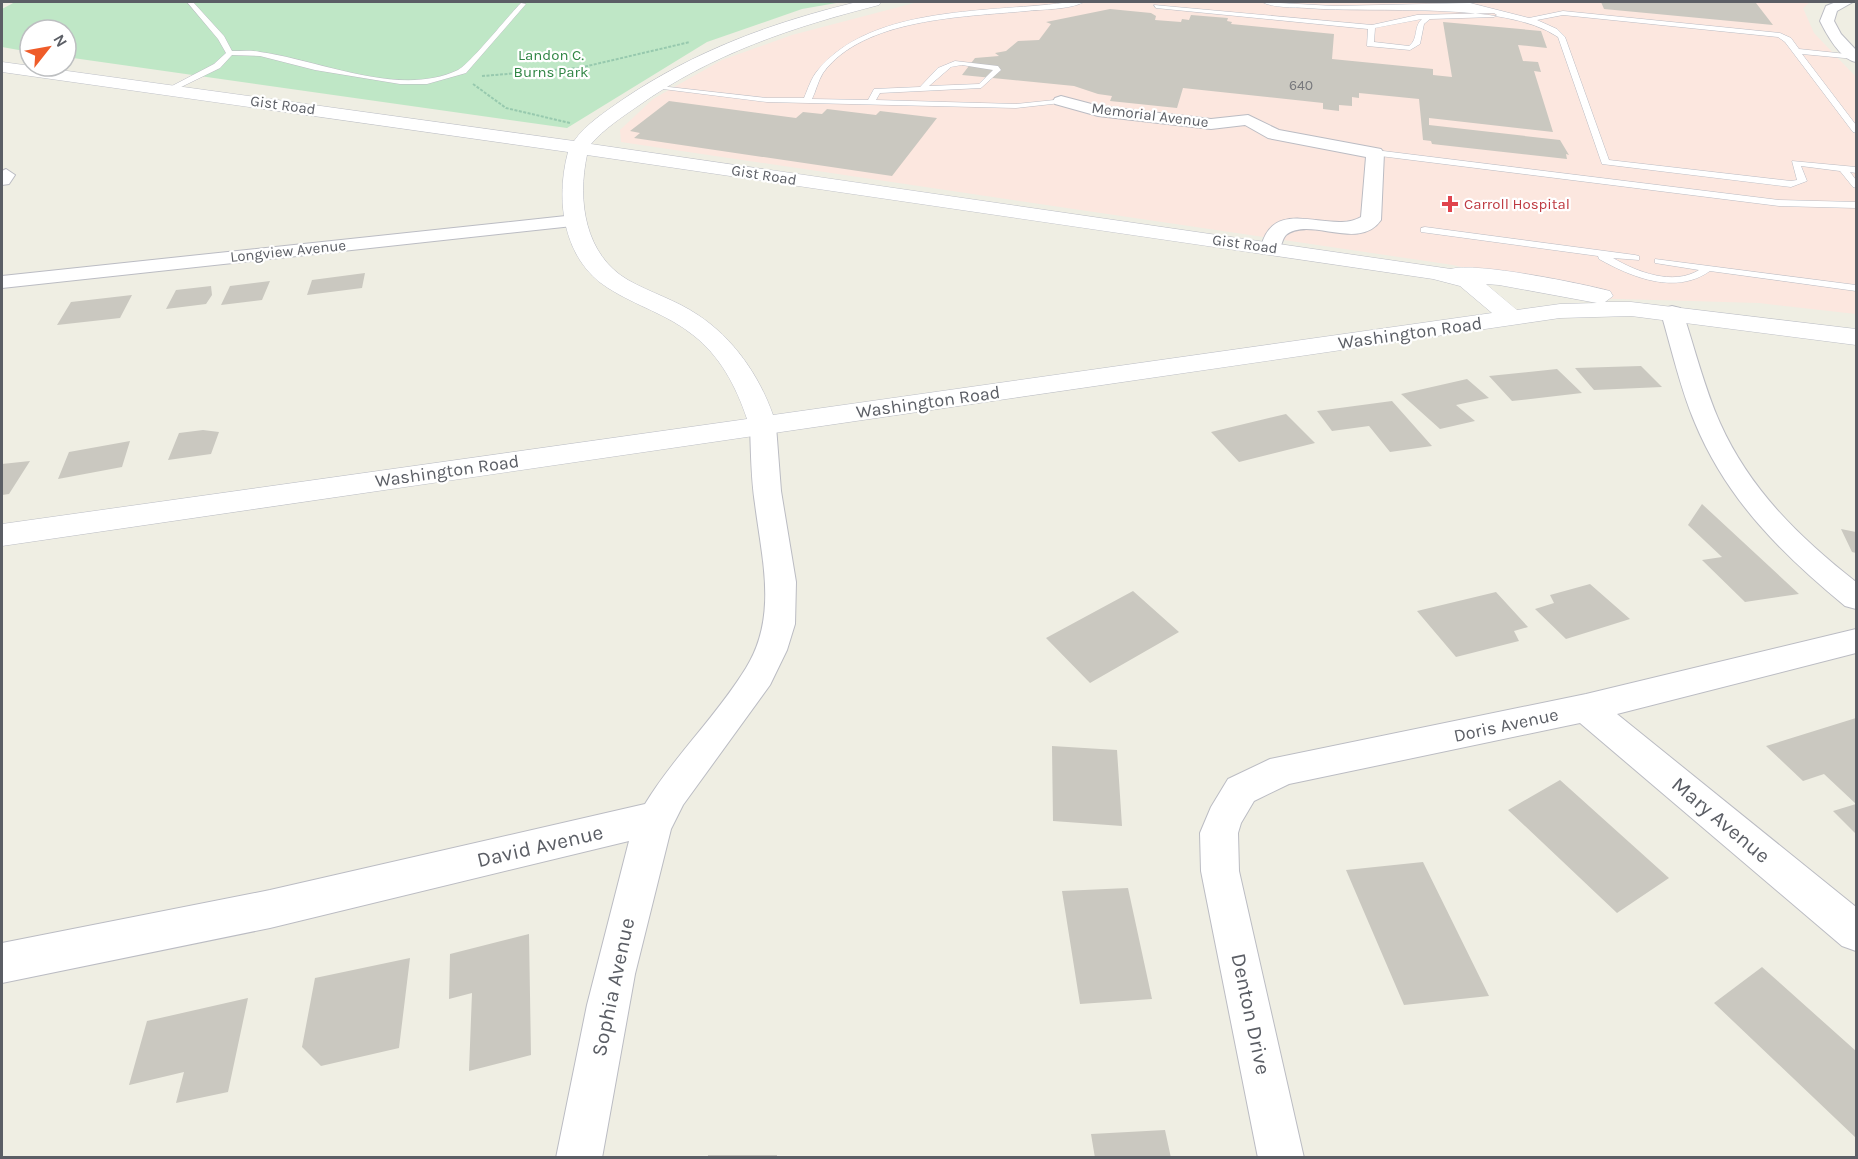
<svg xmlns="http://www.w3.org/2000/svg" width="1858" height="1159" font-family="Karla,sans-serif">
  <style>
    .medical { fill: #fce7df }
    .green { fill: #bfe7c6 }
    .building { fill: #cac8c0 }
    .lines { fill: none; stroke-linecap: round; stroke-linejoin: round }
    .lane-casing { stroke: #bbbcc3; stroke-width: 1 }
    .street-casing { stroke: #bbbcc3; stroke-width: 2 }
    .secondary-casing { stroke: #bcbec5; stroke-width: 1 }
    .path { stroke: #97c9ae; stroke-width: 2; stroke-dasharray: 3 1.5; stroke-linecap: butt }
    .lane { fill: #fff; fill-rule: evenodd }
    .street { fill: #fff; fill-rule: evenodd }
    .secondary { fill: #fff; fill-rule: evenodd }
    .health-dot { fill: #e0444e; stroke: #fff; stroke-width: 2 }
    .labels { text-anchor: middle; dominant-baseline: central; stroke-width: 4.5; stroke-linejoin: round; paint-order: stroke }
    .far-number-label { font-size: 14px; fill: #77787c }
    .far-park-label { font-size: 15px; fill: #318645; stroke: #fff }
    .far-street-label { font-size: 15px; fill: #5b5e65; stroke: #fff }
    .far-health-label { font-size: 15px; fill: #be3a42; stroke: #fff; text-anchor: start }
    .street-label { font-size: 18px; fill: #5b5e65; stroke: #fff }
    .near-street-label { font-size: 21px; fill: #5b5e65; stroke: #fff }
  </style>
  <rect width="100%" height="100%" fill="#efeee3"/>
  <path class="medical" d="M918,2H1810L1803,8L1814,33L1856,77V314L1759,303L1585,298L1453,265L621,142L620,130L653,99L722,60L792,35Z"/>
  <path class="green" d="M15,2H842L802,9L707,42L567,128L66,57V30H30V52L2,47V9Z"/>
  <path class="building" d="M1601,2L1756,3L1773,25L1604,9Z
    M1110,9L1151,13L1156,16L1155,20L1181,22L1182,19L1189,20L1191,15L1228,18L1227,21L1232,22L1231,24L1334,34L1332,59L1433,69V75L1452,77L1443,22L1541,31L1547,48L1518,45L1523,61L1538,62L1541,72L1534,71L1553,132L1429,118V125L1560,140L1569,155L1566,154L1567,159L1432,144L1431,141L1423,140L1419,99L1359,93V98L1352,97V106L1339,105V111L1323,109V103L1183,88L1177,108L1110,101L1112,96L1098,94L1074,86L962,75L975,58L999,56L995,53L1006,51L1018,41L1039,40L1051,24L1046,22Z
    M669,101L796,118L803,112L822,114L827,109L876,115L880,111L937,118L892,176L634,138L640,133L630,131Z
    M365,273L362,288L307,295L312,280Z
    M270,281L262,300L221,305L230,286Z
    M211,286L212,295L206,304L166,309L176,290Z
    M132,295L120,318L57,325L71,302Z
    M1641,366L1662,387L1594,390L1575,368Z
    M1557,369L1582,393L1512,401L1489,376Z
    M1467,379L1489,398L1456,405L1475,421L1440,429L1401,394Z
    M1392,401L1432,446L1390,452L1369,426L1332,431L1317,411Z
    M1286,414L1315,443L1239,462L1211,432Z
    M203,430L219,432L211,454L168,460L179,433Z
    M130,441L122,467L58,479L69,452Z
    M30,461L9,494L2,495V464Z
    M1702,504L1799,594L1745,602L1702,560L1722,557L1688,525Z
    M1841,529L1856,532V553L1852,552Z
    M1590,584L1630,619L1566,639L1535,609L1554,603L1550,595Z
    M1133,591L1179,632L1090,683L1046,638Z
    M1496,592L1528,627L1514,631L1519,641L1456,657L1417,611Z
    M1856,718V834L1833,811L1856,804L1824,774L1803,781L1766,746Z
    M1052,746L1117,750L1122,826L1053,821Z
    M1560,780L1669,878L1617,913L1508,810Z
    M1423,862L1489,996L1404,1005L1346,870Z
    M1128,888L1152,999L1080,1004L1062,891Z
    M529,934L531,1055L469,1071L472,993L449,999L450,954Z
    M410,958L399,1048L321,1066L302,1047L315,978Z
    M1762,967L1856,1051V1138L1714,1003Z
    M248,998L228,1092L176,1103L184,1072L129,1085L147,1021Z
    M1165,1130L1171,1158H1095L1091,1134Z
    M708,1155H777V1158H708Z"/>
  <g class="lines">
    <g class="lane-casing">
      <path id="lane" d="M187,2H193L224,36L232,51C241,51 251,50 260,52C320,60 399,98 458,70C469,65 509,15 521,3L526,4L466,73L427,84H400L315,70L260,56L232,55L220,68L173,91H170V87L214,64L226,53L218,39Z
        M1071,2H1084C1069,10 1043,9 1026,11C964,17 863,18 823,73C818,81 816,91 812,99L868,100L874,89L920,87L938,68L955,61L998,66L1001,70L981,88L880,93L876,100L1016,104L1064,99L1065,101L1061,103L1016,108L767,102L647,87L651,85L767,98H804C808,89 811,78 818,70C873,4 993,13 1071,2ZM962,65L993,70L979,84L929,86L951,67Z
        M1262,2L1334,6L1470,3L1529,18L1563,11L1780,33L1791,38L1799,49L1856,55L1855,59L1802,54L1856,125V133L1853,132L1785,42L1778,37L1563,15L1537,20L1557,29L1565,37L1609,160L1791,181L1797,180L1792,161L1856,167V173L1850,172L1856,180V188L1853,187L1840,171L1801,166L1807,181L1791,187L1602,164L1558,37C1503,0 1376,14 1307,8C1293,7 1273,8 1262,2Z
        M1154,5L1372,25L1417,15L1494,13L1497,15L1494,17L1430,19L1424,24L1420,44L1410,50L1367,46L1368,29L1156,8ZM1422,19C1413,26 1419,39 1409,46L1374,42L1375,28Z
        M1375,150L1779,200L1856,202V208L1779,206L1372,155L1371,153Z
        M1425,227L1635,255L1639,256V260L1613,258C1637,272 1673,286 1699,270L1655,263V259L1856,285V291L1710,271C1676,295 1633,278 1599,259L1598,256L1421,232V228Z"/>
    </g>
    <g class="street-casing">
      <path id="street" d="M1836,2H1853L1837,11L1834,21L1841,34L1856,50V62C1840,59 1827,35 1820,21L1826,6Z
        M1061,96L1099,106L1211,119L1248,115L1279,130L1381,149L1384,153L1381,220C1359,252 1310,216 1286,235C1282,239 1282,246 1278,251H1264L1261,247C1274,194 1330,235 1361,217L1366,157L1268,138L1245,125L1211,129L1098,116L1055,104L1053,101L1055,98Z
        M6,169L15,175L9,184L2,185V171Z
        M575,215L582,217L585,221L582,225L2,288V276Z
        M1672,306L1680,308L1683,313C1695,349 1704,387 1720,423C1750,490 1800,538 1856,582V609L1845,606C1782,554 1727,500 1695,423C1680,388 1672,350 1661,313L1664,308Z
        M763,418L772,420L776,426L781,491L796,582L795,624L787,650L770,685L683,805L671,829L635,974L602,1158H556L587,1005L629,841L270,928L2,983V943L270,890L645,804C674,756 716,717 746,668C778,616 762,560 755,504C751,478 751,452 750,426L754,420Z
        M1856,629V653L1617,714L1856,907V951L1842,946L1580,723L1289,784L1254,801L1241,823L1238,833L1239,871L1304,1158H1258L1201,871L1200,833L1211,807L1228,779L1270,759L1586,694Z"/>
    </g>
    <g class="secondary-casing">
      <path id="secondary" d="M857,2H881L879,5C793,27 711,54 638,106C622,117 604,129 591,144L1451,269C1476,262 1580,283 1610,291L1613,296L1605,302H1631L1856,329V345L1631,316L1560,318L2,546V524L747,419C736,386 720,356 693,335C667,314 636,306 608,288C563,260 555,200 568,152L2,72V62L574,141C586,124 605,112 622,100C694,51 773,22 857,2ZM587,155L1433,279L1460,286L1492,313L773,415C759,375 733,338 698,315C676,300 651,293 628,280C585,255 577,201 587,155ZM1486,284L1499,285L1597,303L1560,304L1517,310Z"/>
    </g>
    <path class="path" d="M482,76L579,68L690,42
      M473,84L506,108L570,123"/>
    <use href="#lane" class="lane"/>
    <use href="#street" class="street"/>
    <use href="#secondary" class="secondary"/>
  </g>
  <path class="health-dot" d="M1447 195h6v6h6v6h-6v6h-6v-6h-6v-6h6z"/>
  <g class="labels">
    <g class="far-number-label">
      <text x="1301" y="85">640</text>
    </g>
    <g class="far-park-label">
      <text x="551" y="55">Landon C.<tspan x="551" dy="17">Burns Park</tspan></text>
    </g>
    <g class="far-street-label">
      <text transform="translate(283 105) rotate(8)">Gist Road</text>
      <text transform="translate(1150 115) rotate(7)">Memorial Avenue</text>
      <text transform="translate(764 175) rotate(9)">Gist Road</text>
      <text transform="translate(1245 244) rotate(8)">Gist Road</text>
      <text transform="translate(288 251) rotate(-6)">Longview Avenue</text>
    </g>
    <g class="far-health-label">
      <text x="1464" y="204">Carroll Hospital</text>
    </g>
    <g class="street-label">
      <text transform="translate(1410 333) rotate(-8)">Washington Road</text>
      <text transform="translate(928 402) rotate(-8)">Washington Road</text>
      <text transform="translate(447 471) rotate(-8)">Washington Road</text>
      <text transform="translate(1506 725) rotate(-12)">Doris Avenue</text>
    </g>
    <g class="near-street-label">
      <text transform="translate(1721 820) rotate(40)">Mary Avenue</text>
      <text transform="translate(540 846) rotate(-13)">David Avenue</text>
      <text transform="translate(613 987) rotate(-78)">Sophia Avenue</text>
      <text transform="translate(1251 1014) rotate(78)">Denton Drive</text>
    </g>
  </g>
  <rect width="1858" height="1159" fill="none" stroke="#5b5e65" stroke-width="6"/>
  <g transform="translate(48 48) rotate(59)"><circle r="28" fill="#ffffff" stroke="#bdbfc1" stroke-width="1.5"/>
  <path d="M0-4.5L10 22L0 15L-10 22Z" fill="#ef5c29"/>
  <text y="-9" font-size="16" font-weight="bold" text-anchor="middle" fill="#5b5e65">N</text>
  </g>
</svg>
